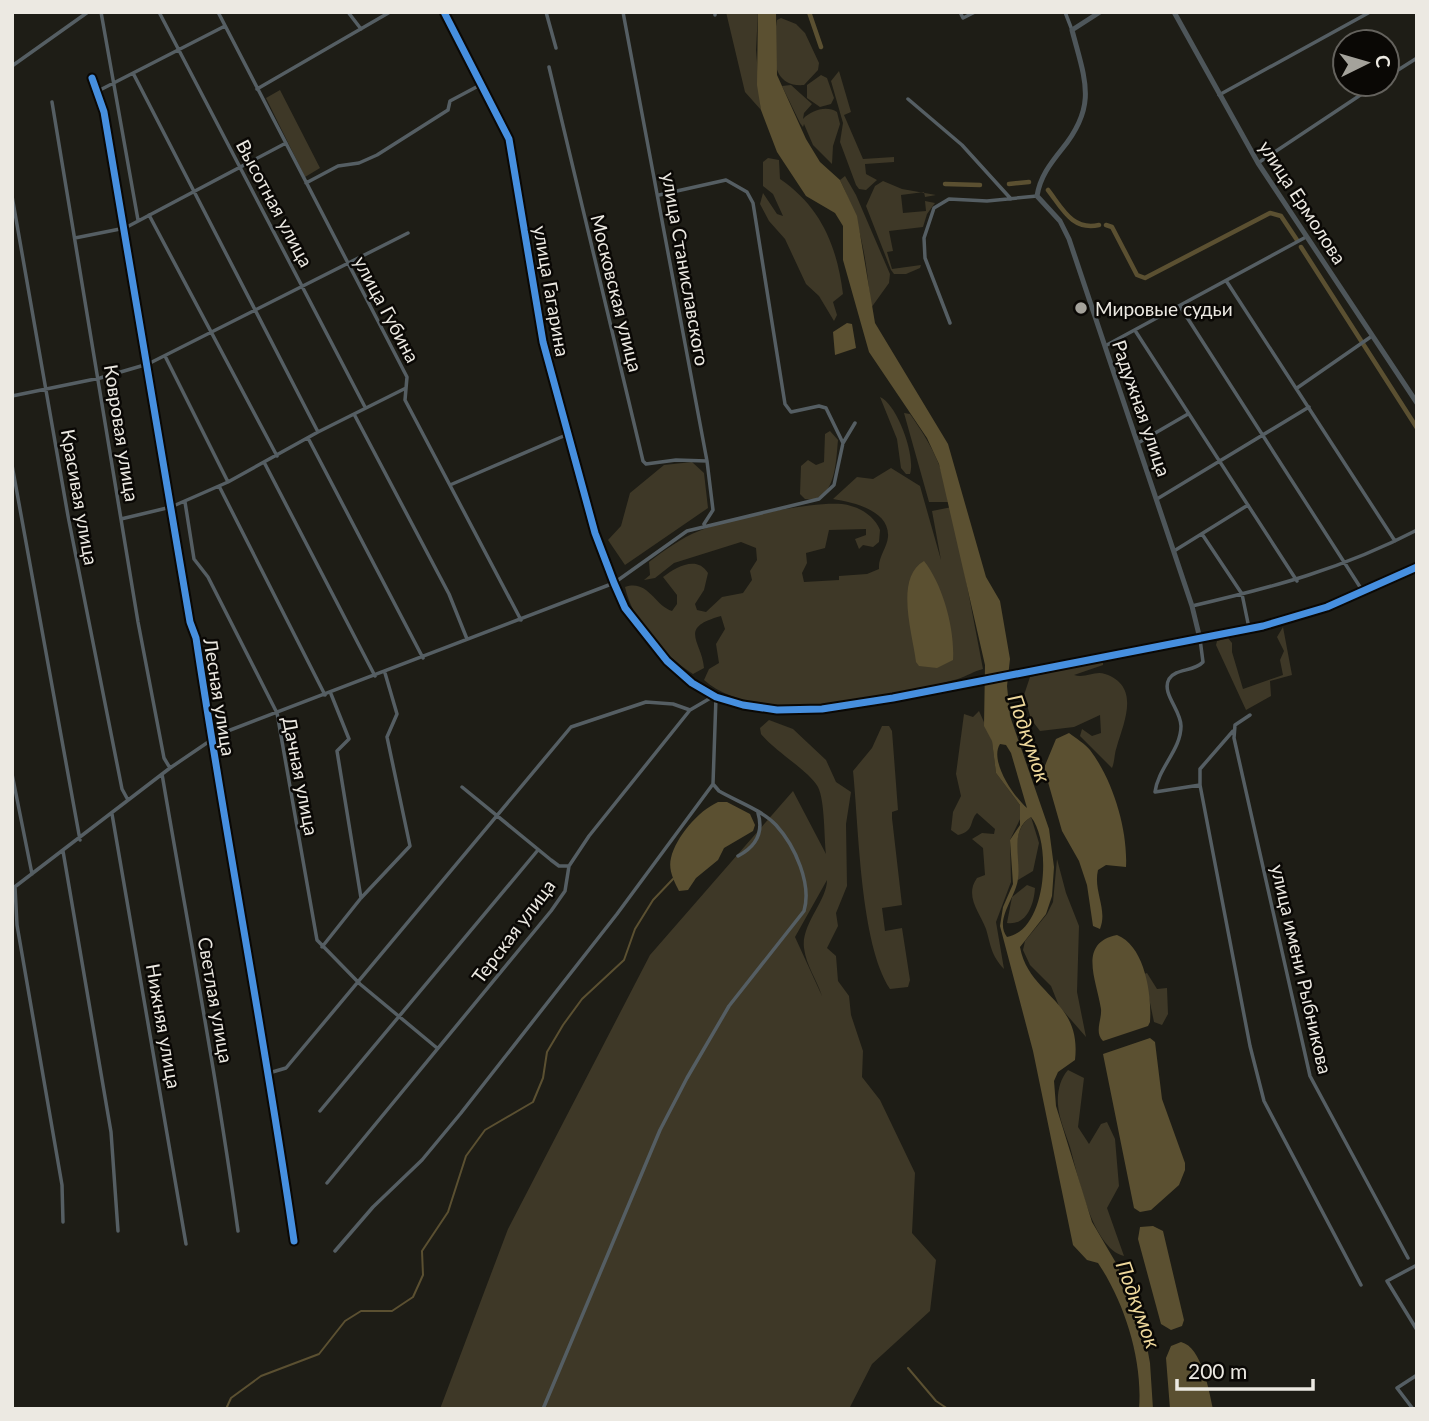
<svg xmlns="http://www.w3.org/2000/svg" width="1429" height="1421" font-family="Lato,sans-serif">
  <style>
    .green { fill: #3e3827; fill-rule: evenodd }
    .water { fill: #5b5031; fill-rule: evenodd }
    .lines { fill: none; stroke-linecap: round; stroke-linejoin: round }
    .stream { stroke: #5b5031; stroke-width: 2 }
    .canal { stroke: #5b5031; stroke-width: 4.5 }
    .street { stroke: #555e63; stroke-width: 3.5 }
    .secondary { stroke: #4e565a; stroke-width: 5 }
    .cycleway-casing { stroke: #0a0805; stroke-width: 11 }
    .cycleway { stroke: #468fdf; stroke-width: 7 }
    .poi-dot { fill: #a4a29b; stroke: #0a0805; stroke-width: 2.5 }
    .labels { text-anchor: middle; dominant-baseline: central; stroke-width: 5; stroke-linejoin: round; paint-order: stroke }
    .street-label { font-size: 19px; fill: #ece9e2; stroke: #0a0805 }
    .poi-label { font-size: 19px; fill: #ece9e2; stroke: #0a0805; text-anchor: start }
    .water-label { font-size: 21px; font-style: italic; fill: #eed89c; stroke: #0a0805 }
  </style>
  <rect width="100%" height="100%" fill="#1e1d16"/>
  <path class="green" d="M726,12H758L756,50L761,110L745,92Z
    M781,18L796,24L805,33L819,63L818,70L804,85C767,88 773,45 777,20Z
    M839,71L851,112L844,115L863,159L894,157V162L865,164L866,174L877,180L866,190L859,189L856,185L840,142L843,123L831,81Z
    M821,75L827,78L834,98L831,104L820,107L807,98V85Z
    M791,85L812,104L804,113L803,119C811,110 827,105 837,112L840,124L833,146L832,164L813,145L804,124L803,127L800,123L782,86Z
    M280,90L320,168L305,177L266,98Z
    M768,158L779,160L780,179C821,207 837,246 843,294L833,302L837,315L834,321L819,296L806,284L785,239L769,221L760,204L763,193L777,214L783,216L773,194L763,186V162Z
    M845,176L856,195L890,274L889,283L871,308C866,257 862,226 840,180Z
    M883,181L902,189L936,195L925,197L924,192L901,195L903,213L926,211L925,201L935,203L927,214L923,227L889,231L893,251L887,252L892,269L921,265L920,268L906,274H894L891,270L866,206L875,186Z
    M880,397C897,404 916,456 910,474H906L901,468L897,439Z
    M904,413L910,414C929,441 945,468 948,502H929Z
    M830,431L838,440C836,460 836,504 805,499L800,494L801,466L808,460L816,465L824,462L825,434Z
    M692,462L704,473L708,508L625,565L608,540L621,526L630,493L664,465Z
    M891,468L920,486L941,560L932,511L952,507L983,669C974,671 967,676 958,679C894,696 759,729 704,680L709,669L719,663L716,644L725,629L721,616C677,628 702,641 704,668L693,674C664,655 632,621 625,587C648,579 655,606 672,611L677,604V595L663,577C676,567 697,555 708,573L704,590L695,604L697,610L706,612L722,597L743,593L752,580L750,571L757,560L756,548L741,542L674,563L655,578L644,580L650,575L649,562C665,550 681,538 699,531C728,519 811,501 842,504C858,506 874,515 880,530L879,542L873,547L863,545L859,549L855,539L866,535V529L829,530L825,548L806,553L807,563L802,573L804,582L839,580V576L867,574L879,569C878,557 887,548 888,537C890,510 852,502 833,499L857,477L873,479Z
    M1283,627L1292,675L1270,681L1271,696L1246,710L1216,645L1217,641L1228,638L1232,643V652L1243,689L1283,675L1280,660L1284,651L1277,637Z
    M1103,660V665L1074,675C1085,679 1095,670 1105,674C1141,686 1124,722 1117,746C1114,754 1115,761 1112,768L1080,736L1082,729L1092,736L1101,733L1100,715L1074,727L1040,731L1031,719L1024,695L1030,677Z
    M979,711L992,740L996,773L1020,805L1022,815L1010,840L1011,882L996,922L1004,969C991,955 991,946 986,929C980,913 964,896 977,878L985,875L983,848L972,839L982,833L994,834L995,829L977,813C969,821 975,831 958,835L951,830L953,812L961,796L956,774L964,714L973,717Z
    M769,720L793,729L826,760L836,782L851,792L846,824L847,886L836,913L838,926L827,948L836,956L838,981L849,996L851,1015L863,1051L862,1077L880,1100L915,1173L912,1233L936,1260L930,1311L872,1364L849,1409H440L508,1229L650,955L793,791L826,854C824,838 825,801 818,787C809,771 776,752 761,734L760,728ZM827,880C827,901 801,924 804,948C806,965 817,980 822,996L795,937Z
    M882,726H889L892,731L898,810L892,812V818L902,905L882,908L885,931L902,928L910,980L908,987L890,989C860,943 859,829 853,771L872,748Z
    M1031,817L1039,843L1033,871L1018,880C1017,860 1011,829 1031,817Z
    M1057,859L1066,893L1079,926L1077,992L1086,1037L1059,1006L1051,986L1030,965L1023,950L1025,941L1047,914L1053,902Z
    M1027,885L1035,888C1034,904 1027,926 1007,923L1012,897Z
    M1147,973L1157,989L1167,988L1168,1014L1162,1025L1154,1022L1144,974Z
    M1068,1070L1084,1078L1078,1127L1089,1144L1101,1124L1107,1122L1115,1139L1119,1186L1107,1208L1124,1256C1092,1248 1078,1175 1070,1147C1066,1134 1059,1119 1058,1105C1057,1092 1060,1079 1068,1070Z"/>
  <path class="water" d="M758,12H776L777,75L806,139L820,162L840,180L857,216L875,323L948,444L986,577L1000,601L1010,659L1007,686L1010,716L1049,829L1054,867L1052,896L1046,914L1020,947C1029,996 1082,999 1075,1060L1058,1072L1054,1081L1056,1106L1092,1222L1119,1268L1120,1283L1143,1325L1150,1363L1153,1409H1139C1143,1361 1125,1303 1098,1263L1087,1260L1073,1245L1033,1051L1000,926L1003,907L1013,884L1010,840L1020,825V805L996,773L992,741L984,726L985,665L939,464L927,438L869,352L843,260V226L835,213L806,196L777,152L761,110L757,85ZM1000,744L1006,745L1011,753L1027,808C1014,797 989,761 1000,744ZM1031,817C1052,843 1047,930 1007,937C994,920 1016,897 1018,879C1021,859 1009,830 1031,817Z
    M847,323L852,324L856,348L835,355L833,332Z
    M924,561C943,585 955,629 953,660L937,668L919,666L916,662C913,635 894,578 924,561Z
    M1069,733C1076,738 1085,744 1090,750C1113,780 1128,830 1126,867L1106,865L1098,870C1093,891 1108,909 1100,929L1093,926L1087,885L1079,861L1062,831L1044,768L1056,739Z
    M718,802H727L750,814L755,825L753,831L724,848L718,860L696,878L688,890L679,891C674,881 668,870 671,858C676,837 698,811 718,802Z
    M1117,935C1145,946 1152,995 1150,1022L1148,1026L1103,1041C1094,1032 1102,1020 1101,1009C1097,981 1077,943 1117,935Z
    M1150,1038L1155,1042L1162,1099L1185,1163V1170L1179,1185L1151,1210L1140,1212L1134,1208L1103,1054Z
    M1153,1226L1163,1231L1184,1320L1182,1326L1171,1330L1161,1324L1138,1239L1140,1227Z
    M1181,1342C1202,1347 1209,1391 1213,1409H1170L1166,1358L1171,1346Z"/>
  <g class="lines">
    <path class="stream" d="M908,1368L936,1401L948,1409
      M226,1409L231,1398L261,1376L319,1354L345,1321L361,1311H392L413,1297L423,1275L422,1251L448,1212L466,1156L485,1130L533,1102L543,1078L547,1052L563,1025L582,999L624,960L635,929L653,900L673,879"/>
    <path class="canal" d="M809,12L821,47
      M945,184L980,185
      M1009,184L1029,182
      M1048,190C1062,208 1072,231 1099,225
      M1106,225L1112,227L1137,275L1145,278L1270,213L1281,216L1297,240
      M1301,247L1417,428"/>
    <path class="street" d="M101,12L138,220
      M159,12L365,407
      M218,12L407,377L405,400L521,620
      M348,12L361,29
      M546,12L556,48
      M623,12L707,461L713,510L704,524
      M715,12V15
      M960,12L963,18L975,12
      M1065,12L1072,30
      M12,66L88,12
      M549,67L643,461L646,464L676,460L707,461
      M133,73L318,432
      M1387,77L1417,58
      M92,78L104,112L190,622L196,638C226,839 265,1039 294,1241
      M257,89L390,12
      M98,91L225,26
      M1219,95L1370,12
      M908,99L962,145L1011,199
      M52,102L138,622L164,758L170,768
      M1258,163L1377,84
      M306,183L338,166L359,163L377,155L448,110L450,101L482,84
      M659,195L726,180L747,192L753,203L785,404L791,412L819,406L826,408L843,443
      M12,196L68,516L122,789L128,800
      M149,215L277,456
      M75,238L125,228L286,143
      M1227,282L1395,541
      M1181,308L1362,590
      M950,323L925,258L924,238L934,208L949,199L987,201L1037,196
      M1136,332L1297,581
      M1105,346L1306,237
      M165,356L228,482
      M1297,388L1372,336
      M12,396L100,378L148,364L408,233
      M354,414L449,594L467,639
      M308,438L423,658
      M1138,443L1188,414
      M265,464L375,676
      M12,465L80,840
      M450,485L566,435
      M219,486L325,695
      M1157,499L1309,407
      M185,502L194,559L208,577L277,713L317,940L360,984L437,1048
      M121,519L171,507L228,482L318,432L406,388
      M1202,534L1242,594L1249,628
      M1174,551L1248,505
      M1192,606C1274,587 1342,569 1417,530
      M331,694L349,739L337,751L361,898
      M1250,715L1235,725L1234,738L1310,1076L1408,1258
      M1233,731L1200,769V785L1250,1046L1264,1101L1361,1285
      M12,774L32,874
      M162,774C188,927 217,1078 238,1231
      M1200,785L1155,792C1158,768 1181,750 1181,726C1181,710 1161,693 1169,679C1176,668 1194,672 1203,662L1200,639
      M462,787L551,860L559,866H569
      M112,814L186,1244
      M63,851L111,1132L118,1231
      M738,856C755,847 764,833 758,813
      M15,887L17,925L62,1185L63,1222
      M12,889L170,768L220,734L614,583L687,531L819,499L834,485L843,443L855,423
      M322,947L361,898L410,846L387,737L397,714L385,673
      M269,1073L286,1068L571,727L646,702L673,704L690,710
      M320,1111L538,850
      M327,1183L551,911L565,891L569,866L589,836L690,710L714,696
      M335,1251L373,1207L422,1160L461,1113L617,914L713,784L716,697
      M1417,1265L1387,1281L1417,1330
      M543,1409L660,1130L687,1078L729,1006L804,911C812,884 795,846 776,825C762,810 736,801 719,791L713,784
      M1413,1409L1397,1388L1417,1375"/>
    <path class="secondary" d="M444,12L509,139L543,342L595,533L614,583L625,608L667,661L692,683L716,697L743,705L777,710L822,709L893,698L1263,626L1327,607L1417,567
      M1100,12L1072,30C1085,80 1098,105 1062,149C1050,164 1040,177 1037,196L1060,221L1069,239L1192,606L1200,639
      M1174,12L1258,163L1417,403"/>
    <g class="cycleway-casing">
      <path id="cycleway" d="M444,12L509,139L543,342L595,533L614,583L625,608L667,661L692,683L716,697L743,705L777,710L822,709L893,698L1263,626L1327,607L1417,567
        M92,78L104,112L190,622L196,638C226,839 265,1039 294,1241"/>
    </g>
    <use href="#cycleway" class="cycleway"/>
  </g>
  <circle class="poi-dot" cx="1081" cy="308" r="7"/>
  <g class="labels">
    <g class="street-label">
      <text transform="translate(1303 202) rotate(57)">улица Ермолова</text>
      <text transform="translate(275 203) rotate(62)">Высотная улица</text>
      <text transform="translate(686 269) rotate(80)">улица Станиславского</text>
      <text transform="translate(552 291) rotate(80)">улица Гагарина</text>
      <text transform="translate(617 293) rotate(76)">Московская улица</text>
      <text transform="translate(387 309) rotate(62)">улица Губина</text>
      <text transform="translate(1142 408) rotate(71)">Радужная улица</text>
      <text transform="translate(122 433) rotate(81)">Ковровая улица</text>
      <text transform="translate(80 497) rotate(80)">Красивая улица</text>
      <text transform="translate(220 697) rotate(81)">Лесная улица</text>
      <text transform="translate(301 776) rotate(79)">Дачная улица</text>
      <text transform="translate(513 931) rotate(-53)">Терская улица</text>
      <text transform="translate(1302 969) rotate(77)">улица имени Рыбникова</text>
      <text transform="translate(216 1000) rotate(80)">Светлая улица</text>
      <text transform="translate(164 1026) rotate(80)">Нижняя улица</text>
    </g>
    <g class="poi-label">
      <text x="1095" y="308">Мировые судьи</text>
    </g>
    <g class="water-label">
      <text transform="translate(1030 738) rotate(71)">Подкумок</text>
      <text transform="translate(1139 1304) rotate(70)">Подкумок</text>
    </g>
  </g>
  <rect width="1429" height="1421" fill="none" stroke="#ece9e2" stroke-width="28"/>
  <g transform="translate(1366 63) rotate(85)"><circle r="33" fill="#0a0805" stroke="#64625d" stroke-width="2"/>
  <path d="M0-5L12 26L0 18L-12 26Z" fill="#a4a29b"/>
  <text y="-10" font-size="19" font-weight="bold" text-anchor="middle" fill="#ece9e2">С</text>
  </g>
  <path d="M1177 1379v10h136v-10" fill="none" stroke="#ece9e2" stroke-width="3.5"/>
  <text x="1188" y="1379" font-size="21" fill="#ece9e2" stroke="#0a0805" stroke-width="5" paint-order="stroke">200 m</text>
</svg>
